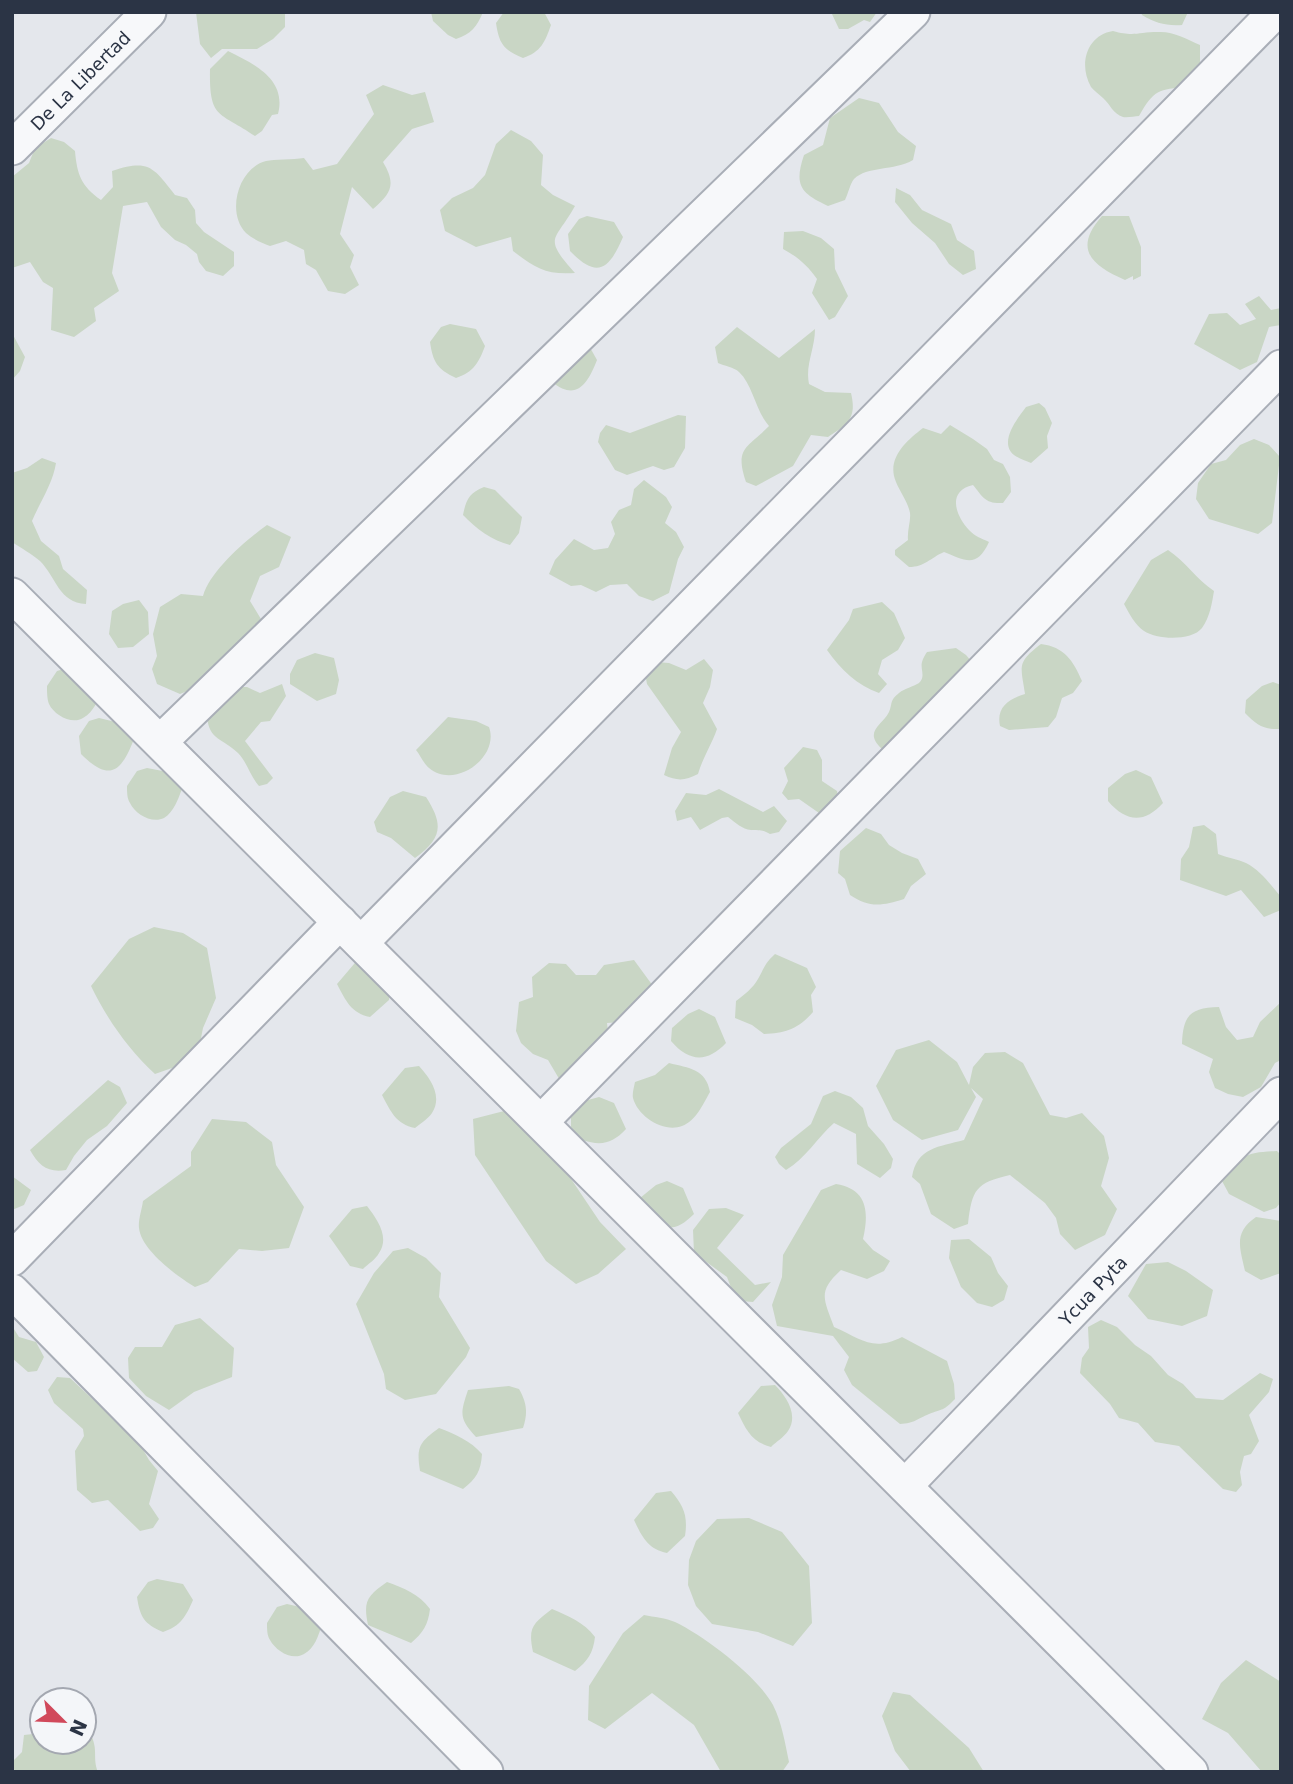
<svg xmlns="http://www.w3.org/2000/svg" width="1293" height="1784" font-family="'DejaVu Sans',sans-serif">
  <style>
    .green { fill: #c9d6c5 }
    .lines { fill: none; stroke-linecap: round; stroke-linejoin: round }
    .street-casing { stroke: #a9aeb7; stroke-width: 37 }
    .street { stroke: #f7f8fa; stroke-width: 33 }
    .labels { text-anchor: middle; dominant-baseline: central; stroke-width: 6; stroke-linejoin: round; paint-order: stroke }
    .street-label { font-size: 18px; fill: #2b3445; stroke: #f4f6f9 }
  </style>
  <rect width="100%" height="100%" fill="#e4e7ec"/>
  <path class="green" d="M196,12H285V27L273,39L257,49H222L211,58L200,44Z
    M431,12H483C477,27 471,34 456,39L448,35L433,21Z
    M504,12H544L551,25C545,42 541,52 523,58C503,50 499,43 496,23Z
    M831,12H877L870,22L864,20L848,29H839Z
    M1141,12H1188L1182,25C1166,26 1155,23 1142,15Z
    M1113,31C1134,37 1138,32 1158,32C1173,31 1187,39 1200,45V70L1188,87C1158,89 1154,90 1139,116C1135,116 1127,118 1123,117C1113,114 1110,104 1103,98C1099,94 1094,91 1091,87C1078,64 1087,35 1113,31Z
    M228,51C254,64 287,79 278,114L272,115L262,131L255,136C219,111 209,120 210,69Z
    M383,85L412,95L425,92L434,122L412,129L383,162C396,184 392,193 373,209L352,187L340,234L354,255L350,267L359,285L345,294L328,291L316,270L306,264L304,250L286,241L270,246C262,243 253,239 246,233C226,213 238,168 266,161C274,159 293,160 304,158L313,170L337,164L374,114L366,95Z
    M859,98L879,103L898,132L916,146L913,160C894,171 867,166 854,179C850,184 848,194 845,200L828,206C800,193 794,185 804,155L823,145L830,118Z
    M511,130L531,141L543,155L541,185L553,195L575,206C555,242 542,236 575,273C546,275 535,268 513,251L511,237L476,247L445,231L440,210L452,198L473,188L485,175L496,144Z
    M51,138L64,142L75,151C77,174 81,186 101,200L113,187L112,171C149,159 153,167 175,195L187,198L195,210L196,223L204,232L234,252V266L223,276L206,271L199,262L197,254L186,245L175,240L161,227L147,202L123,206L112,273L119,291L94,308L96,321L74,337L51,330L53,288L43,282L30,262L12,268V177L29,163L35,148Z
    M896,188L910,195L922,210L951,224L957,240L974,251L976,269L963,275L949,264L935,243L912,223L895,202Z
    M587,216L614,222L623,237C609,270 597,279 570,251L568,234L579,219Z
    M1102,216H1129L1141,247V276L1133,280V276L1125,280C1091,265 1073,249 1102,216Z
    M803,231L821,238L834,249L835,269L848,296L835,317L829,320L812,293L817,279C808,266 798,257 783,249L784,232Z
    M1259,296L1271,310L1281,308V325L1269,327L1257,362L1240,370L1194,344L1209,314L1227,313L1240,325L1256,319L1245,304Z
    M450,324L476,329L485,346C479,362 474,372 456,378C437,369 433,362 430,342L441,327Z
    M737,327L779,358L815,329C815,349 805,365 809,384L825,392L851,393C857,418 848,424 828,437L811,435L793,466L756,486L746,482C734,447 748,448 769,426C755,410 753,385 739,372C734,367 724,366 718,363L715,347Z
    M12,333L25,357L20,371L12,380Z
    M588,344L597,360C588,383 577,402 552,382Z
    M1039,403L1045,408L1052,423L1047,436L1048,448L1031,463C1026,461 1018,458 1014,455C998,442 1018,418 1026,407Z
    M678,415L686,416L685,448L674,467L664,470L653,466L627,475L615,470L598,442L600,433L606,425L630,433Z
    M950,425L973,439L987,449L994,460L1003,464L1010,477L1011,492L1003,503C985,504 983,497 973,485C947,491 955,515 969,530C974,536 983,539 989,542C977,568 966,561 944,552C930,558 925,567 909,567L895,555V550L908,540C907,531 911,521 910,513C908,502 900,492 896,482C886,459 906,441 923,428L941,434Z
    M1254,439L1269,445L1280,457L1272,523L1258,534L1209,519L1196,499L1198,483L1211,464L1226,460L1240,445Z
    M42,458L56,463C53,483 40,502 32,521L41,541L59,556L63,569L87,590L86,604C59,603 56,577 40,561C32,554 21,548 12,542V473L27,468Z
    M644,480L666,497L672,507L665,523L676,532L684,547L678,559L669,593L653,601L639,596L627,584L610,585L596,592L581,585L571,586L549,574L555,560L574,539L594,550L608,548L615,534L611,522L619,510L631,505L634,489Z
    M484,487L495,490L522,517L519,533L510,545C493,541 475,528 463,515C466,500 469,493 484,487Z
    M267,525L291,537L279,567L260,576L250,601L264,624L205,684L180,694L157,684L152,669L157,656L153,634L160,607L181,594L203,596C210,571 246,540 267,525Z
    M1168,550C1186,562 1196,579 1214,591C1212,603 1210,617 1202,628C1192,641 1157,640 1144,631C1135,625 1129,613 1124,604L1151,560Z
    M139,600L148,612L149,634L133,647L118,648L109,634L112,611L123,604Z
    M882,602L894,613L905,638L898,650L882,660L878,674L887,684L879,693C857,685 841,670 827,650L849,620L853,609Z
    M1041,644C1064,647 1073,660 1082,681L1073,693L1062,698L1056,717L1048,727L1009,730L1000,726C996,707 1009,699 1025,694C1021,666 1016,663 1041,644Z
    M956,648L966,655L972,662L891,749H882C863,731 882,726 889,712C893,703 889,701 899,693C905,688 913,687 919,683C926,677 920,669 922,662C923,658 925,655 927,652Z
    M315,653L334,658L339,680L336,694L317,701L290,684V674L297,660Z
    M704,659L713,670L710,687L703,703L717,729C711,746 703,757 698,774C685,781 677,781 664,775L672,748L681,732L647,684L645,673L656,662L669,663L686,670Z
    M67,668L102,689C98,700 94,712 83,718C72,725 54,715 49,704C47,699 47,691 47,686L57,671Z
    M1273,682L1281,685V729C1263,730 1257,725 1245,713L1246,700L1262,686Z
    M282,684L286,696L270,721L261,722L245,741L273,778L267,784L259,786C250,776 247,762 238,753C223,738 209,741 207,716L232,687H247L260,693Z
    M448,717L476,721L489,727C500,757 455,790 429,768C424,764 420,755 416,750Z
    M99,718L124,724L134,739C121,773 109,782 81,754L79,736L89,721Z
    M803,747L817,750L822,760V781L837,791L839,803L819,813L799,799L788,800L782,793L788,781L784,768Z
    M147,768L173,773L182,789C178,799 174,812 164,818C152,824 135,814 130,803C127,799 127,791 127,786L137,771Z
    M1136,770L1151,777L1163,803C1144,824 1126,822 1108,801V788L1125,774Z
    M719,789L763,812L774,806L787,821L779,832L770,834C762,829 760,831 751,830C742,829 736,823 728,817L722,818L700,830L691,817L677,821L675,811L686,793L706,795Z
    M403,791L426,797C444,825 442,838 415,858L391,838L377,832L374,822L390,797Z
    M1204,825L1216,834L1218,854C1227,858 1238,859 1246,863C1260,870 1271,885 1281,897V910L1264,917L1241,890L1226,896L1180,880L1181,859L1189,847L1193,827Z
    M866,828L881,834L889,845L902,853L918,859L926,874L911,886L904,899C882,906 869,908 850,895L845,879L838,873L840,851Z
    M154,927L183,933L207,948L216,998L203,1028L200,1043L189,1062L155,1074C128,1049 107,1019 91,986L129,939Z
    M775,954L807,968L816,987L811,995L813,1012C798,1029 786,1033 764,1034L752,1025L735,1018L736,1001C744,995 753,988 758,979C765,967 764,964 775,954Z
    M360,957L391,983L389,1000L370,1017C351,1013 346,1001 337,984Z
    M634,960L653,986L622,1022L607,1023L612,1067L561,1082L548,1060L533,1054L521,1043L516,1031L519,1002L533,997L532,977L549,963L566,964L576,975H596L604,965Z
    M1281,1002V1060L1275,1063L1261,1087L1243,1097L1228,1094L1215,1088L1209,1072L1213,1059L1182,1044C1183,1014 1191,1008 1219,1007L1226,1027L1237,1040L1253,1037L1260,1022Z
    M699,1009L715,1017L726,1043C707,1063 689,1062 671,1041L672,1028L688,1014Z
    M929,1040L957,1062L969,1085L973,1067L985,1053L1005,1052L1023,1063L1050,1115L1066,1118L1082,1113L1104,1136L1109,1158L1101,1186L1117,1209L1105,1235L1075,1250L1060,1234L1056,1218L1045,1203L1010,1175C976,1183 972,1189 968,1224L954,1229L931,1214L920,1184L912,1177C917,1147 939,1147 964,1140L983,1099L971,1088L976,1097L958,1130L922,1140L893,1120L876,1086L896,1050Z
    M669,1063C689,1068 706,1069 710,1092C703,1104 696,1121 682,1126C664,1133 638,1117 633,1098C632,1094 634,1087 635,1082L655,1075Z
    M419,1066C430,1078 443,1096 432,1113C428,1119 420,1124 415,1128C396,1124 391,1112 382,1095L405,1068Z
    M108,1080L120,1087L127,1103L107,1126L87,1140L74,1156L66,1170C48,1173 39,1166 30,1150Z
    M835,1091L851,1097L863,1108L868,1126L884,1144L893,1159L891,1168L880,1178L857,1164L856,1134L834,1123C817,1138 806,1158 786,1170L779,1164L775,1157L781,1148L811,1124L823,1096Z
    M599,1097L614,1103L626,1129C612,1144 601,1146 582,1140L571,1127V1114L588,1100Z
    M508,1110L561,1164L600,1222L626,1249L598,1274L576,1284L546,1261L475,1155L473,1119Z
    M212,1119L246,1122L272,1142L276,1165L304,1207L289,1248L262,1251L239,1249L208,1282L195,1287C178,1277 141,1250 139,1228C138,1220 142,1209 143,1201L191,1166V1152Z
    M1277,1151L1281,1155V1202L1276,1208L1264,1212L1229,1194L1222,1181C1239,1155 1247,1152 1277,1151Z
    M12,1176L31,1190L24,1205L12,1210Z
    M667,1181L683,1188L694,1214C672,1236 662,1228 639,1211L640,1198L656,1185Z
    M836,1184C868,1189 869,1213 863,1239L873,1250L890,1261L884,1271L867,1279L841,1270C817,1292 824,1299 834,1327C862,1339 872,1352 902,1337L947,1361L954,1384L955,1399C942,1412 944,1408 929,1414C917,1419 915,1423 900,1424L852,1385L844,1370L849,1357L833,1336L777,1326L772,1305L782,1277L783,1255L821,1190Z
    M367,1206C377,1219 390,1237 379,1253C376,1259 368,1264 363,1269L350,1266L329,1236L352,1209Z
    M726,1208L744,1215L717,1248L755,1285L771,1282L753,1302L741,1301L733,1293L727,1277L694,1253L693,1230L709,1209Z
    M1256,1217L1281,1221V1273L1261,1280L1245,1271C1240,1247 1233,1233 1256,1217Z
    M969,1239L991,1257L998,1273L1008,1286L1004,1300L992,1307L977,1303L961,1287L949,1258L951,1240Z
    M408,1248L426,1258L441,1273L439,1297L470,1348L466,1357L436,1394L405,1400L386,1389L384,1374L356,1304L374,1273L393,1251Z
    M1168,1262L1186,1271L1213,1290L1207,1316L1182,1326L1148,1319L1128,1296L1146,1264Z
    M200,1318L234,1348L232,1377L194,1392L169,1410L146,1396L129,1378L128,1358L135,1347H162L175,1325Z
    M1101,1320L1117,1327L1135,1345L1151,1356L1168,1375L1183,1384L1196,1398L1223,1400L1260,1373L1273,1379L1269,1392L1249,1415L1259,1441L1251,1454L1244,1456L1240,1472L1242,1485L1236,1492L1223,1489L1179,1446L1155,1442L1138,1423L1119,1418L1110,1404L1080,1373L1082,1358L1089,1348L1088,1327Z
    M12,1326L19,1337L36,1342L44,1357L37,1371L28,1372L12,1358Z
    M57,1377L70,1378L99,1405L128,1423L149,1460L158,1471L149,1504L159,1519L153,1528L140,1531L108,1500L92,1503L77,1490L75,1451L84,1436L83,1429L54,1403L48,1390Z
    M775,1385C786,1396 799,1415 788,1431C784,1437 776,1442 771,1447C752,1442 746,1430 738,1413L761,1386Z
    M509,1386L519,1389C527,1403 528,1413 523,1428L476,1437C459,1419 460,1414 468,1390Z
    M439,1428C455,1434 471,1441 482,1454C481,1471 476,1479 463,1489L420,1471C416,1446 420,1442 439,1428Z
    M671,1491C684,1506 688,1516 685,1536L667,1553C648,1549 642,1537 634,1520L656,1493Z
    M749,1518L782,1532L809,1566L812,1623L793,1646L758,1632L712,1624L696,1606L688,1585L689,1560L696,1541L717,1519Z
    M157,1579L183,1584L193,1600C186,1616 181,1626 163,1632C144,1624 140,1617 137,1597L148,1582Z
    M387,1582C404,1588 419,1594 430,1609C428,1625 423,1633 411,1643L368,1625C363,1601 367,1596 387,1582Z
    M287,1604L313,1610L322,1625C318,1636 315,1648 304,1654C292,1661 276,1651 270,1640C267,1636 267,1628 267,1623L277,1607Z
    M552,1609C568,1616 584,1622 595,1637C593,1653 588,1661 575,1671L533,1652C528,1628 532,1624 552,1609Z
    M644,1615C654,1617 666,1618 675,1622C706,1637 757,1676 773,1705C782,1723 785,1743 789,1762L782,1772H721L694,1725L652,1693L605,1729L588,1720L589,1686L623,1633Z
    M1246,1660L1281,1682V1772H1262L1228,1733L1202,1719L1221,1683Z
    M893,1692L910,1695L969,1748L984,1772H911L895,1751L882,1716Z
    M84,1731L90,1733C99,1750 92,1757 98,1772H15L12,1762L22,1752L24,1735L42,1733V1742H84Z"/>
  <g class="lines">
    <g class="street-casing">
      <g id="street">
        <path id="s1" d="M12,148L149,12"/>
        <path d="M12,595L1191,1772"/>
        <path d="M160,742L913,12"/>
        <path d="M361,943L1275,12"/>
        <path d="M541,1122L1281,367"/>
        <path d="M12,1259L340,922"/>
        <path d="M12,1291L486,1772"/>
        <path id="s2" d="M905,1486L1281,1094"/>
      </g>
    </g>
    <use href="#street" class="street"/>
  </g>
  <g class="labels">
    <g class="street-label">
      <text stroke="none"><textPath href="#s1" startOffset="96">De La Libertad</textPath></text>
      <text stroke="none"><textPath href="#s2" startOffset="271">Ycua Pyta</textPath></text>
    </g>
  </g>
  <rect width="1293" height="1784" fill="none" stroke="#2b3445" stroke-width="28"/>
  <g transform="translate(63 1721) rotate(114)"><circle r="33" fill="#f4f6f9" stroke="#a4a8b1" stroke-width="2"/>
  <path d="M0-5L12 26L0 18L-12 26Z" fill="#d1495b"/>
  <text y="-10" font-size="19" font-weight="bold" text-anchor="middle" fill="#2b3445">N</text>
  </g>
</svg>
